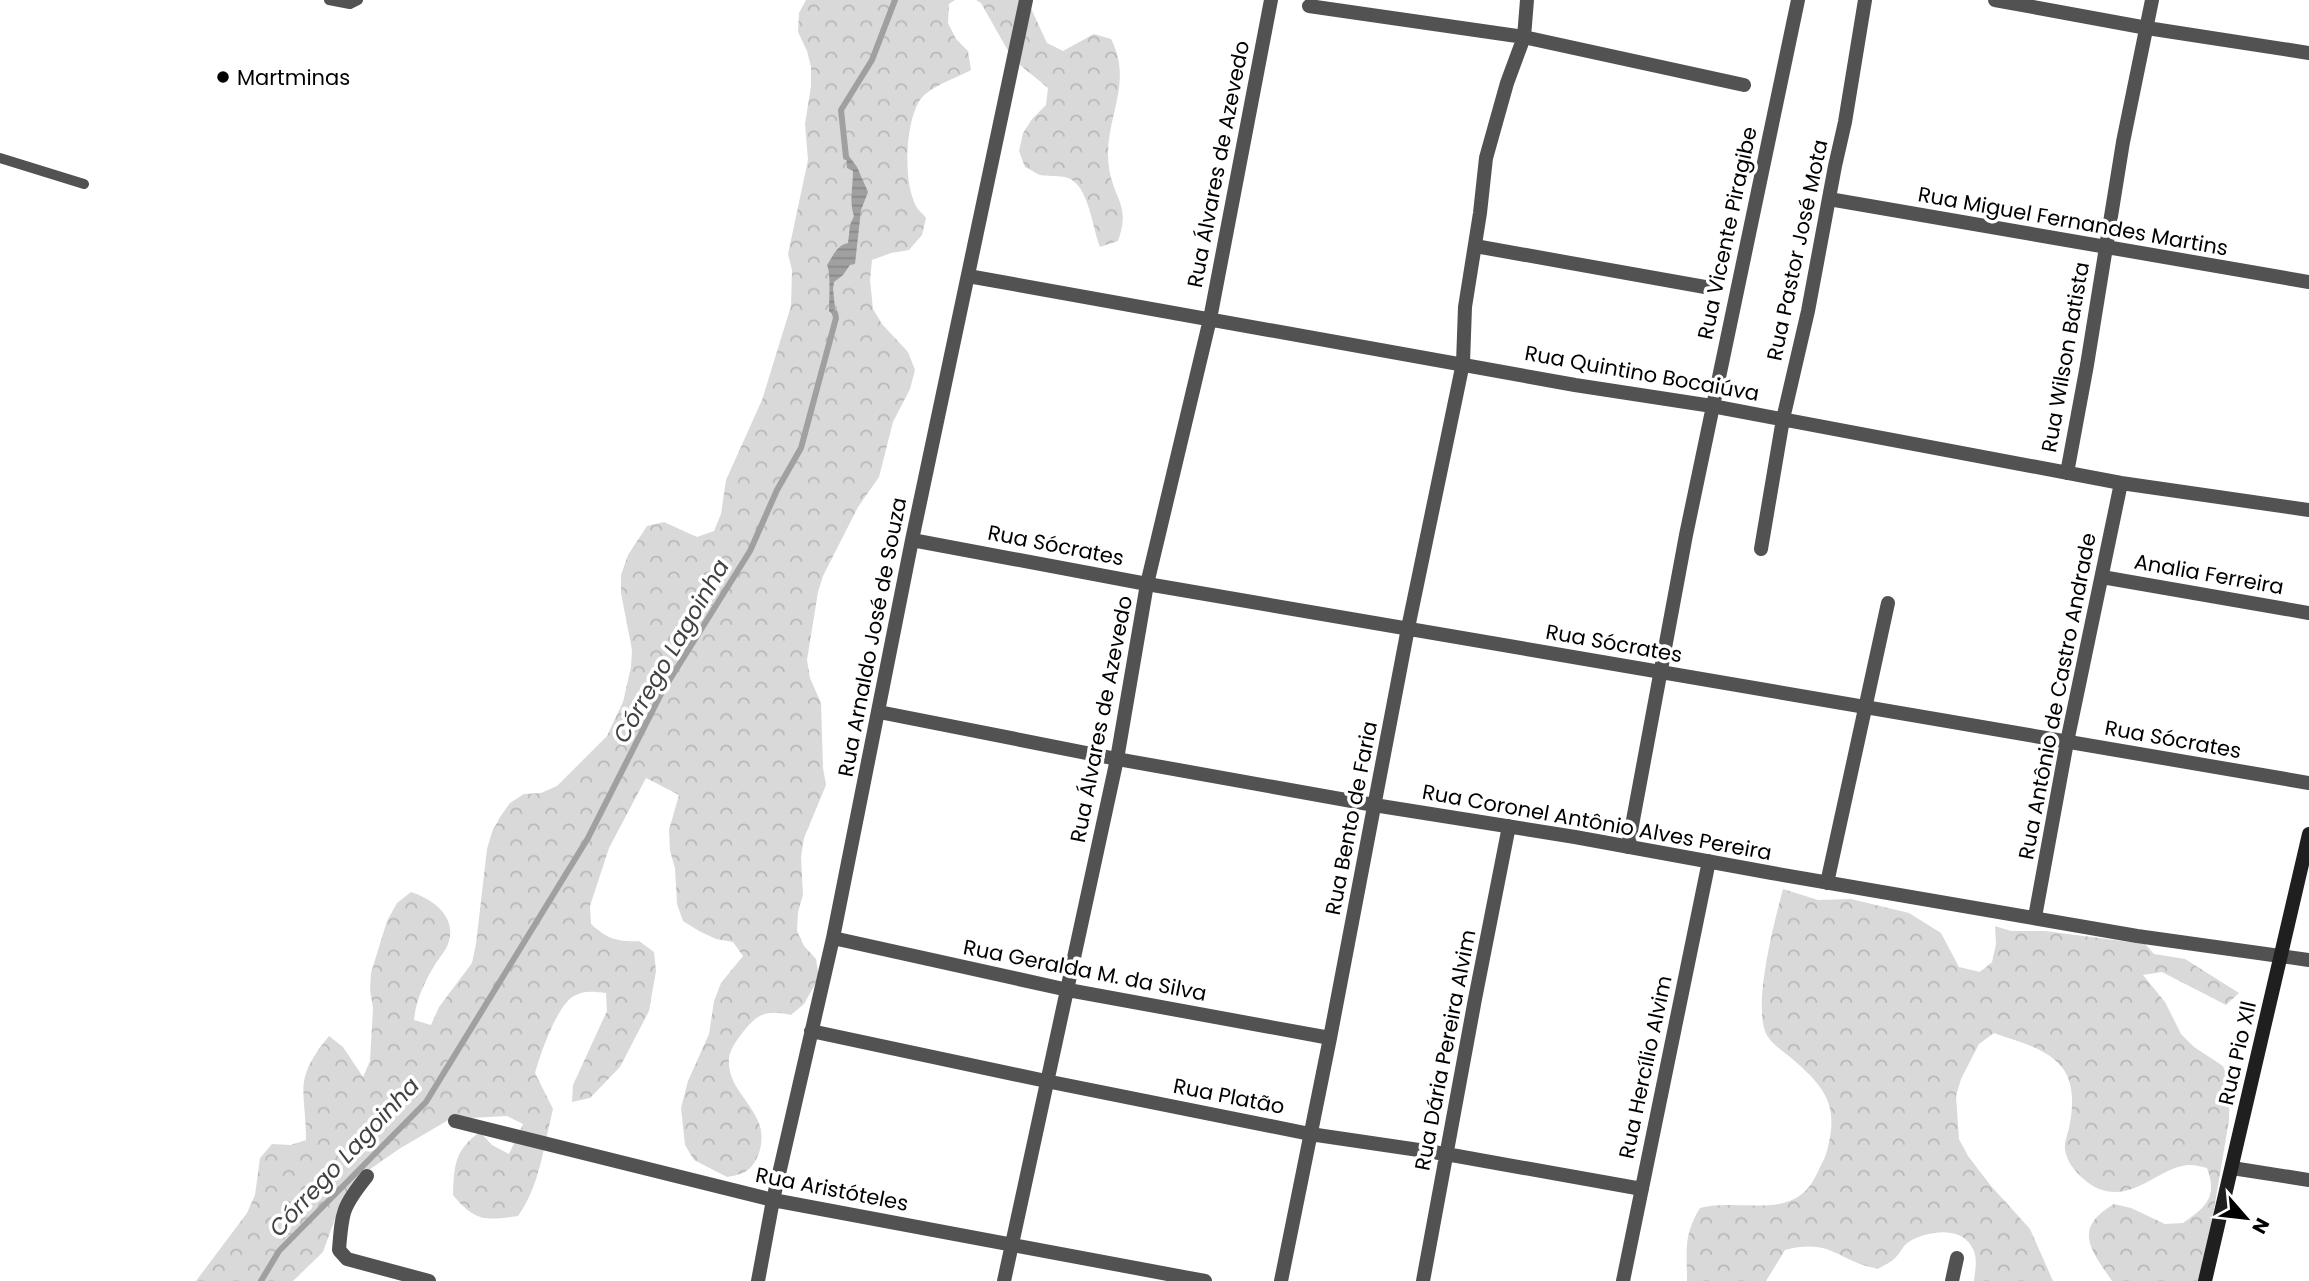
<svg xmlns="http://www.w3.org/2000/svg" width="2309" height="1281" font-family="Poppins,sans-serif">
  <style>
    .forest { fill: url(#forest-crowns) }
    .water { fill: url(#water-rules) }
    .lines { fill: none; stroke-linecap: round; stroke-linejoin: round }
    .stream { stroke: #a0a0a0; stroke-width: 6 }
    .lane { stroke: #525252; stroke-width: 10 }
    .street { stroke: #525252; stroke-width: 14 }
    .secondary { stroke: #1f1f1f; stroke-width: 14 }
    .poi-dot { fill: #000; stroke: #fff; stroke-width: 2.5 }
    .labels { text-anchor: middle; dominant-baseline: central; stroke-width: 7; stroke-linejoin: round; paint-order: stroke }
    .poi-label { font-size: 21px; fill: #000; stroke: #fff; text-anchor: start }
    .street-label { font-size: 21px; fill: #000; stroke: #fff }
    .water-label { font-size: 23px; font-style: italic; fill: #414141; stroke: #fff }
  </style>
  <defs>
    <pattern id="forest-crowns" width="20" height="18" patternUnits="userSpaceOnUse" patternTransform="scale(1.75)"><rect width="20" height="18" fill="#d9d9d9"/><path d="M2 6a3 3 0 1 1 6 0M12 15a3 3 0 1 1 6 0" fill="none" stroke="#b8b8b8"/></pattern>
    <pattern id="water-rules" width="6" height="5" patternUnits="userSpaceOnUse" patternTransform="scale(1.75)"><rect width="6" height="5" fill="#a0a0a0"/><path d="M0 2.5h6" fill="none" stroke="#888"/></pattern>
  </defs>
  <rect width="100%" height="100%" fill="#fff"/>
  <path class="forest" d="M806,0H955L949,4L948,23L956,39L968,51L971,70C957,78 930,86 920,100C905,123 903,182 916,206C918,210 923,214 926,218L922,235L909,250L891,253L872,260L870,280L873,309L882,324L908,352L915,370L910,389L893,422L879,477L858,507L823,576L818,592L807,660L810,678L821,703L823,768L826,785L804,838L801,857L803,895L798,912L797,931L804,946L816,959L819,977L804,1004L791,1015C772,1011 761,1011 748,1026C741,1034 730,1048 729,1058C727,1085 749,1099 758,1121C766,1137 760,1165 743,1173C738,1175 732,1176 727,1177L694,1160L685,1145L681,1108L688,1081L709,1034L714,1001L721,983L743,956L733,942L716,939L699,931L683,921L677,904L675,868L670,851L669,830L679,795L646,778L609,848L590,906L591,924C608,939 616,942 639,941L654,952L656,971L649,1011L620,1067L590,1098L572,1102L573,1085L607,1011L606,993C594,992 585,990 574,996C557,1005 540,1055 535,1073L553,1109C544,1144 540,1186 518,1216C486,1221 474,1221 453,1195C454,1164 455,1150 480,1132L492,1145L509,1154L523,1124L507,1116L450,1119L399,1149L369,1170L347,1197L336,1216L323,1252L293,1281H196L247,1213L255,1195L260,1158L272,1144L290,1145L306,1140C306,1089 292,1081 329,1036L343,1047L363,1077L370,1061L373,1008L370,990L371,973L387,921L397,903L411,892C433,899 458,917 448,944C446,950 440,957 436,963C425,981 416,999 414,1020L431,1025L439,1007L472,963L476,944L487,849L492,832L500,817L510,803L524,794L541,793L557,786L607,736L623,702L631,667L632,650L621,593V575L628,555L647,526L664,522L697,537L714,531L721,514L726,480L762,400L791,306L792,270L788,254L808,160L805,124L811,86V67L807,51L798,32L799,13Z
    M976,0H1027L1047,43L1063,51L1094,34L1111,39C1135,86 1102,120 1109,168C1114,200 1131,205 1118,241L1100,247C1092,227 1089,186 1068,178C1058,175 1049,177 1040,175C1035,173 1030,169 1025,167L1019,151L1023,133L1032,119L1046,105L1048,88L1020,65L1007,49L981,3Z
    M1783,889L1818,900L1851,899L1909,913L1941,933L1959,967L1980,972L1992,962L1996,944L1995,926L2011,931H2045L2145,944L2154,954L2185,959L2239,993L2226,1005L2162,972L2143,975L2165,1002L2181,1034L2194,1047L2223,1066L2230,1084L2229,1120L2202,1281H2112C2092,1251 2071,1229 2114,1204L2131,1208L2165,1224L2183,1223C2206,1207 2218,1197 2207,1168C2202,1167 2196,1165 2191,1165C2162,1164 2135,1203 2099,1189C2084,1182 2067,1166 2065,1149C2064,1141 2069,1131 2070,1123C2073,1106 2074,1085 2064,1070C2049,1048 2018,1042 1994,1033L1979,1044L1961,1079L1956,1096L1959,1139L1968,1156L1991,1186L2030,1229L2053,1281H1974C1975,1271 1978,1259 1973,1249C1962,1225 1928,1231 1910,1241C1903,1245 1901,1252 1896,1257C1892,1262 1884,1265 1878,1269C1836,1261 1833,1238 1785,1250L1766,1281H1687C1687,1250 1683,1236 1700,1208C1729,1200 1768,1212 1794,1199C1810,1191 1815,1178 1822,1163C1827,1155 1828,1146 1830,1137C1837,1099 1818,1081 1790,1057C1781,1050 1769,1042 1765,1031C1754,999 1774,923 1783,889Z"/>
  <path class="water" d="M846,152L857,167L868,192L861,210L855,264L850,265L843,275L834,282L833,289L836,318L829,311C829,300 831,273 827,265C833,256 837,245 848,243L850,225L854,216C849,202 853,186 853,171L847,168Z"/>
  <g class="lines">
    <path class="stream" d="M846,157L841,110L872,60L895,0
      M261,1281L279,1251L426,1102L588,838L662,692L750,551L777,490L801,448L836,318L835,313"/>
    <path class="lane" d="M329,0L350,4L358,0
      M0,158L84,184"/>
    <path class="street" d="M1995,0L2147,28L2309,53
      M1309,6L1524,37L1744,85
      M1829,199L2309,282
      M1475,246L1705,287
      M968,276L1575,385L1712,406L2121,483L2309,510
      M2067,473L2087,365L2123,142L2152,0
      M912,540L1147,584L2309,783
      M1761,549L1783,419L1808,311L1835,166L1845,122L1865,0
      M2102,577L2309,613
      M879,712L1117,759L1374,805L1575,837L1772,873L2137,936L2309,960
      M1628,847L1686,535L1798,0
      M1827,883L1888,603
      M2035,917L2067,742L2121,483
      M833,938L1068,990L1330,1038
      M811,1031L1046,1081L1310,1134L1446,1154L1642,1189
      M455,1121L773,1200L1205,1281
      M2232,1168L2309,1180
      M367,1176C342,1207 342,1212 339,1250L347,1259L429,1281
      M758,1281L773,1200L833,938L912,540L1026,0
      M1004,1281L1117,759L1147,584L1210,319L1271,0
      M1281,1281L1330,1038L1408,628L1463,363L1465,307L1480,213L1486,158L1507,83L1524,37L1527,0
      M1423,1281L1475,999L1509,826
      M1623,1281L1709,861
      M1952,1281L1957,1258"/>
    <path class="secondary" d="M2205,1281L2309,834"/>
  </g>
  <circle class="poi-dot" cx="223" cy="77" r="7"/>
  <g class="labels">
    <g class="poi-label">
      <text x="237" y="77">Martminas</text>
    </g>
    <g class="street-label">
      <text transform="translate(1218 164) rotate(-79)">Rua Álvares de Azevedo</text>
      <text transform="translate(2073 221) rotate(10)">Rua Miguel Fernandes Martins</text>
      <text transform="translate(1727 233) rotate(-78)">Rua Vicente Piragibe</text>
      <text transform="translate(1797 250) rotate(-78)">Rua Pastor José Mota</text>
      <text transform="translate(2065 357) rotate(-80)">Rua Wilson Batista</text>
      <text transform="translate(1642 373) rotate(10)">Rua Quintino Bocaiúva</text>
      <text transform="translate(1056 545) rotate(11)">Rua Sócrates</text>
      <text transform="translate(2209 574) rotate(10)">Analia Ferreira</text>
      <text transform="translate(872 637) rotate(-79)">Rua Arnaldo José de Souza</text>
      <text transform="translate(1614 643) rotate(10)">Rua Sócrates</text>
      <text transform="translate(2057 696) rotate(-79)">Rua Antônio de Castro Andrade</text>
      <text transform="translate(1101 719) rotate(-79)">Rua Álvares de Azevedo</text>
      <text transform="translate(2173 739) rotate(10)">Rua Sócrates</text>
      <text transform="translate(1351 818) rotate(-79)">Rua Bento de Faria</text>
      <text transform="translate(1597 822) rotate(10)">Rua Coronel Antônio Alves Pereira</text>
      <text transform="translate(1085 970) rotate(11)">Rua Geralda M. da Silva</text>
      <text transform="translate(1445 1050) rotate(-79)">Rua Dária Pereira Alvim</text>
      <text transform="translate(2237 1053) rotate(-77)">Rua Pio Xll</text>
      <text transform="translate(1645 1067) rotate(-78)">Rua Hercílio Alvim</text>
      <text transform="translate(1229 1096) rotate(11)">Rua Platão</text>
      <text transform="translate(832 1189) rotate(11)">Rua Aristóteles</text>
    </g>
    <g class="water-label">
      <text transform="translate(671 651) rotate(-60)">Córrego Lagoinha</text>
      <text transform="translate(344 1157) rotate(-47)">Córrego Lagoinha</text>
    </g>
  </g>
  <g transform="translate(2246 1218) rotate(118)" stroke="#ffffff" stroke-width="5" paint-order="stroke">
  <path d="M0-5L12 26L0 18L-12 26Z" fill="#000000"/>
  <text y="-10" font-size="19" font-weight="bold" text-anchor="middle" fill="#000000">N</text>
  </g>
</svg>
